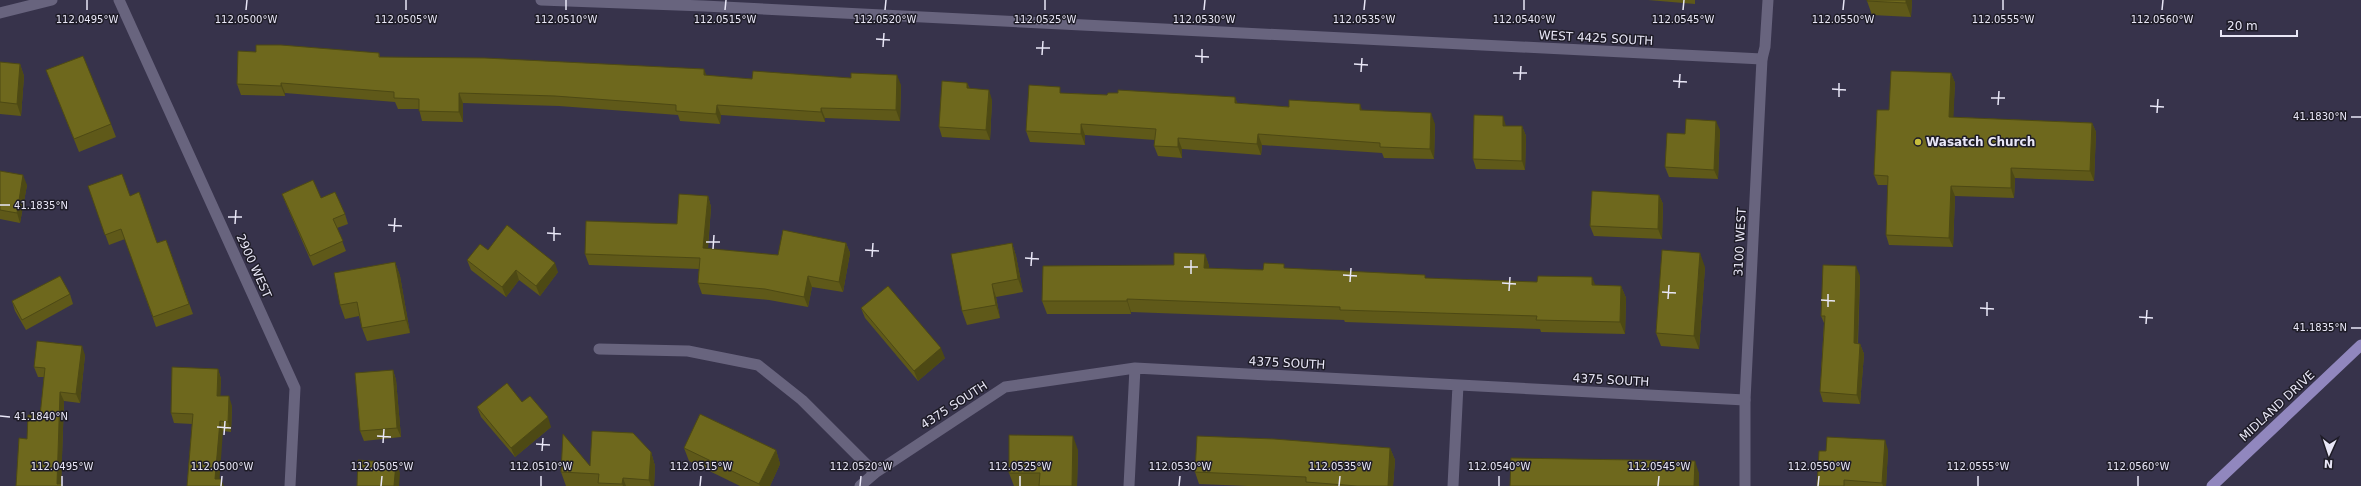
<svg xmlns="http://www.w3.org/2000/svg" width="2361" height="486" font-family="'DejaVu Sans',sans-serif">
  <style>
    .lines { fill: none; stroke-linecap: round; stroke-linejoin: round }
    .minor { stroke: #68647e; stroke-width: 11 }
    .tertiary { stroke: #68647e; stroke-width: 11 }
    .primary { stroke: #9187be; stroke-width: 11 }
    .wall { fill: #5f5919 }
    .shaded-wall { fill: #4d4914 }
    .building { fill: #6e681d; stroke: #4d4914 }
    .ticks { fill: none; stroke: #e9e7f7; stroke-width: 1.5 }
    .poi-dot { fill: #c6bc3c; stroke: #1e1c27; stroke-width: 1.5 }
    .labels { text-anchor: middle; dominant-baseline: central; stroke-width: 3; stroke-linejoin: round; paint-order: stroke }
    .street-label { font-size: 12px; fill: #e9e7f7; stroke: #1e1c27 }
    .poi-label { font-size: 12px; font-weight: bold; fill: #e9e7f7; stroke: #1e1c27; text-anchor: start }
    .ticks-label { font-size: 10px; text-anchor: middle; fill: #e9e7f7; stroke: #1e1c27; stroke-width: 3; stroke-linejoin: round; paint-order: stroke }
  </style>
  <rect width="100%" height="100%" fill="#37334b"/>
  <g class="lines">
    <path class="minor" d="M541,0L704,6L1762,59
      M0,13L52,0
      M599,349L688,351L758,365L802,400L875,473
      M860,486L875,473L1005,387L1135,368L1745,400
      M1129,486L1135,368
      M1453,486L1458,385"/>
    <path class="tertiary" d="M119,0L295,388L290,486
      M1745,486V400L1762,59L1765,47L1768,0"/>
    <path class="primary" d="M2212,486L2361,345"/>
  </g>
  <path class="wall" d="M1648,0H1695V4Z
    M1867,0H1912L1911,17L1872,15L1867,1Z
    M379,53L380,57L707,76L752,79L901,85L900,121L825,118V122L721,115L720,124L680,121L678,115L559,106L463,103V122L422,121L419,109H398L395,102L285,93V96L241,95L237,84Z
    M0,62L20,64L24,76L21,116L0,114Z
    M46,70L111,124L116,137L79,152Z
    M1951,73L1955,83L1953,117L2092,123L2096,132L2094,181L2015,178L2014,198L1955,196L1953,247L1889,245L1886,235L1888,185H1878L1874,175L1889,110Z
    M967,83L970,89L992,100L990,140L942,137L939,127Z
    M1062,93L1107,95L1235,97L1237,103L1289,107L1362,110L1435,124L1434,159L1384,158L1382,153L1262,145L1261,155L1182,149V158L1158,156L1154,146L1155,140L1085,135V145L1030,142L1026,131Z
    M1506,126H1522L1526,136L1525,170L1476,169L1473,159Z
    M1720,130L1718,179L1669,177L1665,167L1685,134Z
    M0,171L27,185L20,223L0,219Z
    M88,186L130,196L157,243L166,240L193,314L156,327L125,239L109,245Z
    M282,194L321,198L345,214L348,224L337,228L346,251L313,266L286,204Z
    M1659,195L1663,204L1662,239L1594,236L1590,226Z
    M708,196L711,207L708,249L778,255L846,243L850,253L843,292L812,287L808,307L769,300L702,294L698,283L699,269L589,265L585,254L677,224Z
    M1012,243L1016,256L1023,292L996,297L1000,318L967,325L962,311Z
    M488,250L558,272L540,296L519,280L506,297L471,270L467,260Z
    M1205,254L1209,266V268L1263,270L1285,268L1426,278L1621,286L1626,298L1625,334L1541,332L1540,329L1345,322L1344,320L1131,312V314H1047L1042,301L1174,265Z
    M395,262L400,276L410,333L367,341L362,328L359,316L345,319L340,305Z
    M1705,267L1699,349L1661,346L1656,333Z
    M1860,276L1858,344H1860L1864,354L1860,404L1823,402L1820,392L1824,323L1821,316Z
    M70,294L73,304L26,330L15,311L12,301Z
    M861,308L945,358L918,381L865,318Z
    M85,355L80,403L64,401L61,484H62V486H16L27,439L40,416L44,377H38L34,367Z
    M218,369L221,379L220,396L232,406L231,432L223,431L187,486L192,424L174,423L171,413Z
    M393,370L396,380L401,437L364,441L360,431Z
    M522,402L551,427L515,457L481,417L477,407Z
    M684,448L776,450L780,464L770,486H740L689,461Z
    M1390,448L1395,460L1393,486H1248L1199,484L1195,472Z
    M1078,450L1077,486H1014L1009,473Z
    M1888,450L1886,486H1817L1826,451Z
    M651,452L655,466L654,486H566L561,472Z"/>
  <path class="shaded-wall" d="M1906,0H1912L1911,17L1906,3Z
    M20,64L24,76L21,116L17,104Z
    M704,69L708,79L704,75Z
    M1951,73L1955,83L1953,127L1949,117Z
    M897,75L901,85L900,121L896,110Z
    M281,83L285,93V96L281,86Z
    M967,83L971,92L967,88Z
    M989,90L992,100L990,140L986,130Z
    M459,93L463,103V122L459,112Z
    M1235,97L1239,108L1235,103Z
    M1360,104L1364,115L1360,110Z
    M717,105L721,115L720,124L716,114Z
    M821,108L825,118V122L821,112Z
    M1431,113L1435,124L1434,159L1430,149Z
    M1503,116L1506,126V136L1503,126Z
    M1716,121L1720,130L1718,179L1714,170Z
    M2092,123L2096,132L2094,181L2090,171Z
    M1081,124L1085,135V145L1081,134Z
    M1522,126L1526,136L1525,170L1522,161Z
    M1258,134L1262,145L1261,155L1257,144Z
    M1178,138L1182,149V158L1178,147Z
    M2011,168L2015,178L2014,198L2011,188Z
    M23,175L27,185L20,223L17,213Z
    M1951,186L1955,196L1953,247L1949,238Z
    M1659,195L1663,204L1662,239L1658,229Z
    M708,196L711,207L707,259L703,248Z
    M846,243L850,253L843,292L839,282Z
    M1012,243L1016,256L1023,292L1018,279Z
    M1700,253L1705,267L1699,349L1694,336Z
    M1205,254L1209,266L1208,280L1204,268Z
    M395,262L400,276L410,333L406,320Z
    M555,263L558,272L540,296L536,286Z
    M1856,266L1860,276L1857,353L1854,343Z
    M516,270L519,280L506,297L502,287Z
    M808,276L812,287L808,307L804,297Z
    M1592,277L1597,289L1592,285Z
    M992,284L996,297L1000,318L996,305Z
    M1621,286L1626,298L1625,334L1620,322Z
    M1127,299L1131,312V314L1127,301Z
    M1860,344L1864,354L1860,404L1857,395Z
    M82,346L85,355L80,403L76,394Z
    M941,348L945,358L918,381L914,371Z
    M218,369L221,379L220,406L217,396Z
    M393,370L396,380L401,437L397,428Z
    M60,392L64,401L61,486L57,484Z
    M229,396L232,406L231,432L228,422Z
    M548,417L551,427L515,457L511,448Z
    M220,421L223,431L219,486L215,479Z
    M1073,436L1078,450L1077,486H1072Z
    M1885,440L1888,450L1886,486H1883L1882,483Z
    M1390,448L1395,460L1393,486H1388Z
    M776,450L780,464L770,486H760L759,484Z
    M651,452L655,466L654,486H651L649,480Z
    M1695,461L1699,473V486H1694Z
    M396,463L400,473L399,486H394Z
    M623,478L626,486H623L622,484Z
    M221,479L224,486H221Z"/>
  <path class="building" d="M1867,0H1906V3L1867,1Z
    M256,45H281L379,53V57L485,58L704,69V75L752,79L753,71L851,78V73L897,75L896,110L821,108V112L717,105L716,114L676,111V105L555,96L459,93V112L419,111V99L394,98V92L281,83V86L237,84L238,51L256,52Z
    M83,56L111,124L74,139L46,70Z
    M0,62L20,64L17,104L0,102Z
    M1891,71L1951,73L1949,117L2092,123L2090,171L2011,168V188L1951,186L1949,238L1886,235L1888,176L1874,175L1877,110H1889Z
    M942,81L967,83V88L989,90L986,130L939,127Z
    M1029,85L1060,87V93L1107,95L1108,93H1118V90L1235,97V103L1289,107V100L1360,104V110L1431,113L1430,149L1380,147V143L1258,134L1257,144L1178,138V147L1154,146L1156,129L1081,124V134L1026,131Z
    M1474,115L1503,116V126H1522V161L1473,159Z
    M1686,119L1716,121L1714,170L1665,167L1667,133L1685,134Z
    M0,171L23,175L17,213L0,210Z
    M122,174L130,196L139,192L157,243L166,240L189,304L153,317L121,229L105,235L88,186Z
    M313,180L321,198L335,192L345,214L333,219L343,241L310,256L282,194Z
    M1592,191L1659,195L1658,229L1590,226Z
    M679,194L708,196L703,248L778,255L783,230L846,243L839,282L808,276L804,297L765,289L698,283L700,258L585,254L586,221L677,224Z
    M507,225L555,263L536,286L516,270L502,287L467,260L480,244L488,250Z
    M1012,243L1018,279L992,284L996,305L962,311L951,254Z
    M1662,250L1700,253L1694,336L1656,333Z
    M1174,253L1205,254L1204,268L1263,270L1264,263L1284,264V268L1425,275V278L1537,282L1538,276L1592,277V285L1621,286L1620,322L1536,320L1537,316L1340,310V307L1127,299V301H1042L1043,266L1174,265Z
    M395,262L406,320L362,328L357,302L340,305L334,273Z
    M1823,265L1856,266L1854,343L1860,344L1857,395L1820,392L1825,316H1821Z
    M60,276L70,294L22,320L12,301Z
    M888,286L941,348L914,371L861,308Z
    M37,341L82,346L76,394L60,392L57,484H62V486H16L19,438L27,439L28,415L40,416L45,368L34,367Z
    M172,367L218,369L217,396H229L228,422L220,421L215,479H221V486H187L193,414L171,413Z
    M393,370L397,428L360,431L355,373Z
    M507,383L522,402L530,396L548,417L511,448L477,407Z
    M700,414L776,450L759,484L684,448Z
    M592,431L633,433L651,452L649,480L623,478L622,484L598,483L599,474L561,472L563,434L590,466Z
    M1009,435L1073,436L1072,486H1039L1040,473H1009Z
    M1197,436L1274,439L1390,448L1388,486H1357L1306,482V477L1195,472Z
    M1827,437L1885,440L1882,483L1844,480V486H1817L1819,451H1826Z
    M1511,458L1695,461L1694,486H1510Z
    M358,460L396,463L394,486H357Z"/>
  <path class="ticks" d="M87,10V0M246,10L247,0M406,10V0M566,10V0M725,10L726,0M885,10L886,0M1045,10V0M1204,10L1205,0M1364,10L1365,0M1524,10V0M1683,10L1684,0M1843,10L1844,0M2003,10V0M2162,10L2163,0M876,39L890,40M883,47L884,33M1036,48H1050M1042,55L1043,41M1195,56L1209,57M1202,63V49M1354,64L1368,65M1361,72L1362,58M1513,73H1527M1520,80L1521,66M1673,81L1687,82M1679,88L1680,74M1832,89L1846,90M1839,97V83M1991,98H2005M1998,105L1999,91M2150,106L2164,107M2157,113L2158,99M2351,117H2361M0,205H10M228,217H242M235,224L236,210M388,225L402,226M394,232L395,218M547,233L561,234M554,241V227M706,242H720M713,249L714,235M865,250L879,251M872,257L873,243M1025,258L1039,259M1031,266L1032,252M1184,267H1198M1191,274V260M1343,275L1357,276M1350,282L1351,268M1502,283L1516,284M1509,291L1510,277M1662,292L1676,293M1668,299L1669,285M1821,300L1835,301M1828,307V294M1980,308L1994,309M1987,316V302M2139,317L2153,318M2146,324L2147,310M2351,328H2361M0,416L10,417M217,427L231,428M224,435L225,421M377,436L391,437M383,443L384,429M536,444L550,445M542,451L543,438M62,486V476M221,486L222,476M381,486L382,476M541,486V476M700,486L701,476M860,486L861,476M1020,486V476M1179,486L1180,476M1339,486L1340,476M1499,486V476M1658,486L1659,476M1818,486L1819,476M1978,486V476M2138,486V476"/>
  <circle class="poi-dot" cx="1918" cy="142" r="4"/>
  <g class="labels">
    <g class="street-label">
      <text transform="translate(1596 38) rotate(3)">WEST 4425 SOUTH</text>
      <text transform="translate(1740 242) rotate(-87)">3100 WEST</text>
      <text transform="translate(254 266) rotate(66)">2900 WEST</text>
      <text transform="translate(1287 363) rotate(3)">4375 SOUTH</text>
      <text transform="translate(1611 380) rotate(3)">4375 SOUTH</text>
      <text transform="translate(954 405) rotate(-33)">4375 SOUTH</text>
      <text transform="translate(2277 406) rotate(-43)">MIDLAND DRIVE</text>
    </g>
    <g class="poi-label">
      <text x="1926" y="142">Wasatch Church</text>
    </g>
  </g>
  <g class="ticks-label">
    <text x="87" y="23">112.0495°W</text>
    <text x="246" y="23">112.0500°W</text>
    <text x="406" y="23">112.0505°W</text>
    <text x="566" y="23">112.0510°W</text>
    <text x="725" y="23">112.0515°W</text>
    <text x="885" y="23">112.0520°W</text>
    <text x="1045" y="23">112.0525°W</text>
    <text x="1204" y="23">112.0530°W</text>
    <text x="1364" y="23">112.0535°W</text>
    <text x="1524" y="23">112.0540°W</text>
    <text x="1683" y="23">112.0545°W</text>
    <text x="1843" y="23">112.0550°W</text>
    <text x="2003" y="23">112.0555°W</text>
    <text x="2162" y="23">112.0560°W</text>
    <text x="2320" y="120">41.1830°N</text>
    <text x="41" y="209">41.1835°N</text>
    <text x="2320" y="331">41.1835°N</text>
    <text x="41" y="420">41.1840°N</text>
    <text x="62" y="470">112.0495°W</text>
    <text x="222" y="470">112.0500°W</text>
    <text x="382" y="470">112.0505°W</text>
    <text x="541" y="470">112.0510°W</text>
    <text x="701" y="470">112.0515°W</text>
    <text x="861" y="470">112.0520°W</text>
    <text x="1020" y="470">112.0525°W</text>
    <text x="1180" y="470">112.0530°W</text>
    <text x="1340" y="470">112.0535°W</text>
    <text x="1499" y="470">112.0540°W</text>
    <text x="1659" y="470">112.0545°W</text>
    <text x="1819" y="470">112.0550°W</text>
    <text x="1978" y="470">112.0555°W</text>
    <text x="2138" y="470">112.0560°W</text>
  </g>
  <g transform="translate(2329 454) rotate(183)" stroke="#1e1c27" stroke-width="3" paint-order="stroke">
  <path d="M0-3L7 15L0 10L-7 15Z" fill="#e9e7f7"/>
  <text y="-6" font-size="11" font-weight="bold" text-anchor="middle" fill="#e9e7f7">N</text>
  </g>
  <path d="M2221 30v6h76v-6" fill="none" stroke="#e9e7f7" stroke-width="2"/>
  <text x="2227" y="30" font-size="12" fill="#e9e7f7" stroke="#1e1c27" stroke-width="3" paint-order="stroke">20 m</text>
</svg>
